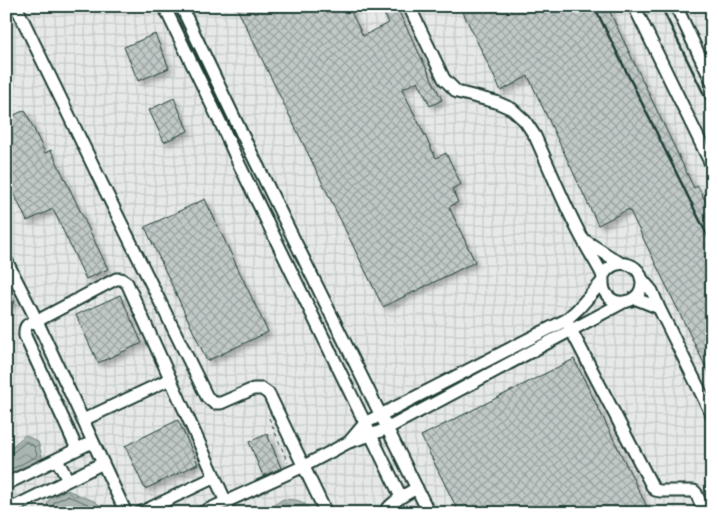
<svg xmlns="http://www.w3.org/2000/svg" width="718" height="519" font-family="'Comic Neue',sans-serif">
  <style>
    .industrial { fill: url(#industrial-grid) }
    .water { fill: url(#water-waves); stroke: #72857f }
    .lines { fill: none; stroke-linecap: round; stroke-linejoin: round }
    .shore { stroke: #576d66; stroke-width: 1 }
    .building { fill: url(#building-cross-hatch); stroke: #1f3d34; filter: url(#shadow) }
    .minor-casing { stroke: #1f3d34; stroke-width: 15 }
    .path { stroke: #1f3d34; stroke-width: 1; stroke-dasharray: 4 4; stroke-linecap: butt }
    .minor { stroke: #fff; stroke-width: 11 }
    .rail { stroke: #1f3d34; stroke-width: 2.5 }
  </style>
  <defs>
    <pattern id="industrial-grid" width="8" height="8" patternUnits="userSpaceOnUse" patternTransform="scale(1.25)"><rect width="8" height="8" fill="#e6e9e8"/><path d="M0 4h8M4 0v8" fill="none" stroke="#c5c9c8"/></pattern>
    <pattern id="water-waves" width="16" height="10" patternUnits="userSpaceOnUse" patternTransform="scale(1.25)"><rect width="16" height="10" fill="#aab5b1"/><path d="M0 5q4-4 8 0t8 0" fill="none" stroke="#8a9491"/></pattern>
    <pattern id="building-cross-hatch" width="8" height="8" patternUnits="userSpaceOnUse" patternTransform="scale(1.25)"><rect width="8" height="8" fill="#c0c9c6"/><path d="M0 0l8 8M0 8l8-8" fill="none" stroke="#9ba4a2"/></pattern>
    <filter id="shadow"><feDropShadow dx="4" dy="4" stdDeviation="2.5" flood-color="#0004"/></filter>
  </defs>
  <rect width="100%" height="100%" fill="#f6f7f7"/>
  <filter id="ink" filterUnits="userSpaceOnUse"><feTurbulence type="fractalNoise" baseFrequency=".02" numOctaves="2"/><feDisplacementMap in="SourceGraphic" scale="10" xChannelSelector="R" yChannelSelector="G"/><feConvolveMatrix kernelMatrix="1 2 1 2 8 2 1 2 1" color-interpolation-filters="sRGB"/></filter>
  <g filter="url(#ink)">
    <path class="industrial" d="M6,6H712V513H6Z"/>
    <path class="water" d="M25,435L38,442L43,459L18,472L6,475V452Z
      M66,490L70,491L83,497L94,501L111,513H51L47,504L50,498Z
      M283,499C297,500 304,499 312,513H262Z"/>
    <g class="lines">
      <path class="shore" d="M6,455L11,454L26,442L34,446L37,455L35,457L16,467L6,470
        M55,513L53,505L54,502L67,496C79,500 92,505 103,513"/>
    </g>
    <path class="building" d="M236,6H348L363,36L389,23L383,12L394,6H396L442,100L430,106L418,81L402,89L436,158L446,153L461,184L452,189L458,202L449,207L475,262L383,307Z
      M460,6H607L694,188L698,186L712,215V380L629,209L598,225L528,76L501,91Z
      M155,34L169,68L138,81L124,47Z
      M174,98L188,131L164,142L149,110Z
      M25,110L45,153L51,150L108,269L86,279L53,209L27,221L6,177V119Z
      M205,199L268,332L207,361L145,227Z
      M6,286L15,302L6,307Z
      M120,295L142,343L98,363L76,315Z
      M574,359L650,513H459L421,436Z
      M178,420L198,464L145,489L125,446Z
      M267,434L281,468L263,476L249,442Z"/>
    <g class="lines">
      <g class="minor-casing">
        <path id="minor" d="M16,6L102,184L207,397L214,403H221L253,389H262L269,394L326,513
          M164,6L222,126L239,164L401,497
          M181,6L242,134L429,513
          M409,6L444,79L457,92L496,102L512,109L525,121L535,136C551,171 565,207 583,240C589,252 596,262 602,274C605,281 600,287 607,295C616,307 636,303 641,289C648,266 616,252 603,276
          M634,6L712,166
          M676,6L712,82
          M584,240L620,263
          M6,260L37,321C28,324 24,324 25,336L77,449
          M641,278L652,291L659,308L712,415
          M634,298L659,308
          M568,324L652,486L655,490L660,491H694L696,493L705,513
          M83,420L170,379
          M349,442L365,423L566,320L578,309L602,282
          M57,460L68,480
          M6,484L92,442
          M6,511L103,463
          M126,513L37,321L116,279H121L127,283L226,502
          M140,513L215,477
          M201,513L304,466L349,442L371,435L388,428L624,302
          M384,513C393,501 404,495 417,488"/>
      </g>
      <path class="path" d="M269,418L288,463"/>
      <use href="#minor" class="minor"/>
      <path class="rail" d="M594,6L712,245
        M661,6L712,111"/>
    </g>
  </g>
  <rect width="718" height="519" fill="none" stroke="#fff" stroke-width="25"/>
  <rect x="12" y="12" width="693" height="494" fill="none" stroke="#1f3d34" stroke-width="2" filter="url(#ink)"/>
</svg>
